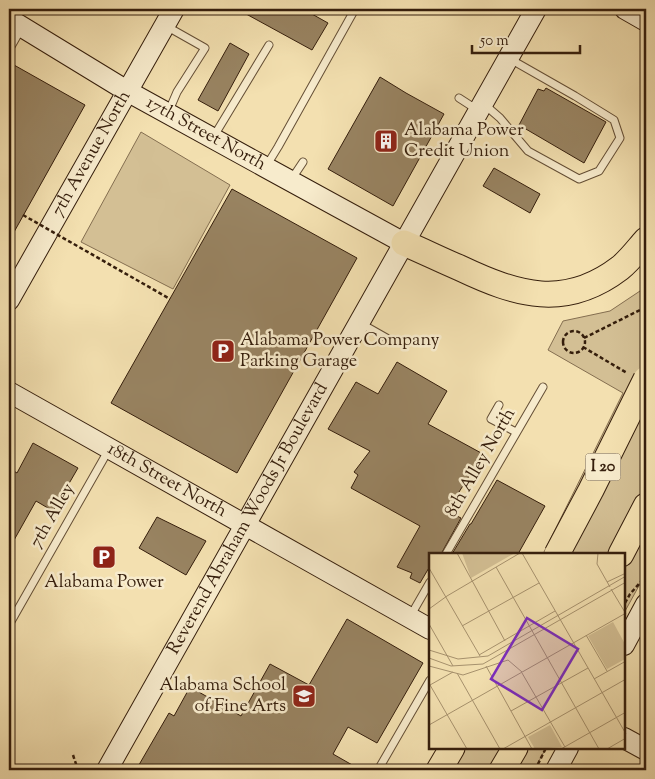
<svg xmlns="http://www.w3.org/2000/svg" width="655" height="779" font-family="'Sorts Mill Goudy',serif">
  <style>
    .green { fill: #d3bf94; stroke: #846e50 }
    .building { fill: #988361; stroke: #351e0c }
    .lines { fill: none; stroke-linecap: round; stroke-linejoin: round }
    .lane-casing { stroke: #644e35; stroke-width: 9 }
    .secondary-casing { stroke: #351e0c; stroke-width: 22 }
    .highway-casing { stroke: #351e0c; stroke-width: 27 }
    .path { stroke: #351e0c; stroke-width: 2.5; stroke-dasharray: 4 2.5; stroke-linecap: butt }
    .lane { stroke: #f7ebcc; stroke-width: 7 }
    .secondary { stroke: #f7ebcc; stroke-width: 20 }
    .highway { stroke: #f3e0b0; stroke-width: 25 }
    .highway-bridge-casing { stroke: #351e0c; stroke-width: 27; stroke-linecap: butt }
    .path-bridge { stroke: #351e0c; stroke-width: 2.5; stroke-dasharray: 4 2.5; stroke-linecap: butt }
    .highway-bridge { stroke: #f3e0b0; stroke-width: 25 }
    .labels { text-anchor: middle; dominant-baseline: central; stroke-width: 5; stroke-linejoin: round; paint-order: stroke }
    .shield { fill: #f7ebcc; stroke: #6f5c46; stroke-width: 1 }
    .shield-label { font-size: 16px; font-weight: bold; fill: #351e0c }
    .poi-label { font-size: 18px; fill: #351e0c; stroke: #f7ebcc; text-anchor: start }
    .street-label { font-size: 18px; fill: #351e0c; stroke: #f7ebcc }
    .inset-road { fill: none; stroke: #a7926e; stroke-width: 1 }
    .view { fill: #7b2cbf; fill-opacity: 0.15; stroke: #7b2cbf; stroke-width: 2.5 }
    .inset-edge { fill: none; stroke: #351e0c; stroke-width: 2.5 }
  </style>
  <rect width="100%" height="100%" fill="#f3e0b0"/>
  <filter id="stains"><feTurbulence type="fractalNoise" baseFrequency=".004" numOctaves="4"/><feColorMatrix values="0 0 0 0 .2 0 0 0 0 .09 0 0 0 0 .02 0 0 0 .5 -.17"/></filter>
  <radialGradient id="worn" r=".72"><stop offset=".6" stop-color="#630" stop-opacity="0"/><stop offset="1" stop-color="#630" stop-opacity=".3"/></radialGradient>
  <path class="green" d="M141,132L230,185L173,289L81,242Z
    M646,287V573L624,613V554H543L623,393L548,350L563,321L610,311Z
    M447,748H546L534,770H435Z"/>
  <path class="building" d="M237,9H303L328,23L312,50Z
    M230,43L249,54L218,111L198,100Z
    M14,65L85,105L9,241V75Z
    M380,77L406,93L444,114L393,206L328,169Z
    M546,88L606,122L584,163L519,125L538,89L544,91Z
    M494,168L540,194L530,213L483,186Z
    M232,189L357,258L237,473L111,403Z
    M397,362L447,391L428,424L483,454L447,511L461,518L441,554H430V566L420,583L410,578L412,573L397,567L420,526L351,488L358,475L354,472L370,451L328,429L356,382L378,394Z
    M33,443L78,468L53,511L36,501L9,549V468L17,473Z
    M497,480L545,506L518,554H452L470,524H471Z
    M157,517L206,541L186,575L139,548Z
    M347,619L423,663L377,743L348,727L333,754L361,770H136L169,713L174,716L190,687L241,716L270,664L309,685Z"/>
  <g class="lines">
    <g class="lane-casing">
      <path id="lane" d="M166,26L205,48L177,92L168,113
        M9,50L21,29
        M459,98L476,109
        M485,105L500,118L528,151L579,179L599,171L620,138L614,120L575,96L510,59
        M214,136L269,45
        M267,165L278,147L355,9
        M291,180L303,162
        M360,323L390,340
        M499,405L491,419L516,432
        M446,554L543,387
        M411,615L430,582
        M9,625L108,451
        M378,770L430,680"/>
    </g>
    <g class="secondary-casing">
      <g id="secondary">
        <path d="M625,9L646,21"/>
        <path id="s1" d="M9,19L127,91L265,167L404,243"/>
        <path id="s2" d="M9,300L174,9"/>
        <path id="s3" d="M9,392L430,629"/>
        <path d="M624,645L646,604"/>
        <path d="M624,738L646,750"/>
        <path id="s4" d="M107,770L536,9"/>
        <path d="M556,770L568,748"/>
      </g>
    </g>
    <g class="highway-casing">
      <path id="highway" d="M404,243C423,251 441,260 460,268C517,295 565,310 620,268C630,260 638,249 646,240
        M621,554L646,506
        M439,770L452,748
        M502,770L515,748"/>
    </g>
    <path class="path" d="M563 342a11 11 0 1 1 22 0a11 11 0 1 1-22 0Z
      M584,338L646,307
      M583,347L627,373
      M625,603L630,594L646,576
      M73,755L78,770
      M535,770L546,748"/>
    <use href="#lane" class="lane"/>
    <use href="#secondary" class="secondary"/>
    <use href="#highway" class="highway"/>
    <g class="highway-bridge-casing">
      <path id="highway-bridge" d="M557,554L591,490L646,379"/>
    </g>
    <path class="path-bridge" d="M23,215L170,299"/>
    <use href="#highway-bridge" class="highway-bridge"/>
  </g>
  <defs>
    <g id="building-square" transform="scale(1.25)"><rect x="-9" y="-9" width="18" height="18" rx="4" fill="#8f2418" stroke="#f7ebcc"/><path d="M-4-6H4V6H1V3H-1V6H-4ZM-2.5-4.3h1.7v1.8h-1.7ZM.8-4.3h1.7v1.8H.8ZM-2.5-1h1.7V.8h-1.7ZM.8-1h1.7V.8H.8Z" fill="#fff"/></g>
    <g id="parking-square" transform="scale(1.25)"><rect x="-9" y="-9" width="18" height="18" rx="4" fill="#8f2418" stroke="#f7ebcc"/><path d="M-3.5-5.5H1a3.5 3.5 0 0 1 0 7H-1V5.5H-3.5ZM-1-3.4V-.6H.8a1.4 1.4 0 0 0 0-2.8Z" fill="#fff"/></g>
    <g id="school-square" transform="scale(1.25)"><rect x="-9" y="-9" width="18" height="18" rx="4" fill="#8f2418" stroke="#f7ebcc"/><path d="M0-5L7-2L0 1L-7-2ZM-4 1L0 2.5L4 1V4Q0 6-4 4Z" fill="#fff"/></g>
  </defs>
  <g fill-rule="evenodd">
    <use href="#building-square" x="386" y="141"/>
    <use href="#parking-square" x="223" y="351"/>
    <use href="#parking-square" x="104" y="557"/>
    <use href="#school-square" x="304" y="696"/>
  </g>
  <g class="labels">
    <rect class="shield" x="585.5" y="453.5" width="35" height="27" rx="4"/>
    <g class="shield-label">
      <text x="603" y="467">I 20</text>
    </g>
    <g class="poi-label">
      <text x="404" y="131">Alabama Power<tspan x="404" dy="21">Credit Union</tspan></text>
      <text x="240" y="341">Alabama Power Company<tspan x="240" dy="21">Parking Garage</tspan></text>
      <text x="104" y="583" text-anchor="middle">Alabama Power</text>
      <text x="286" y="686" text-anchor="end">Alabama School<tspan x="286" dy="21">of Fine Arts</tspan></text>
    </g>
    <g class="street-label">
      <text stroke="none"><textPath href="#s1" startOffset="228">17th Street North</textPath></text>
      <text stroke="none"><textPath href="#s2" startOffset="168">7th Avenue North</textPath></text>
      <text transform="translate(481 463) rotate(-60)">8th Alley North</text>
      <text stroke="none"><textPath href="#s3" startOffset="181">18th Street North</textPath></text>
      <text transform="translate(53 516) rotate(-60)">7th Alley</text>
      <text stroke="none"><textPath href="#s4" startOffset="288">Reverend Abraham Woods Jr Boulevard</textPath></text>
    </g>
  </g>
  <g transform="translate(429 553)">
    <rect width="196" height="196" fill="#f3e0b0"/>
    <path d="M33,0H86L42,25ZM184,69L196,91V106L178,116L159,83ZM121,172L133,194L106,196L99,184Z" fill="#d3bf94"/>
    <path class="inset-road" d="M28,0L76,88M93,0L197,181M169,0L168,11L181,34M67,14L170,196M0,15L51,103M178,29L197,20M182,36L197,61M18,43L91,0M0,56L18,43M0,71L24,113M33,73L110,30M157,82L178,118M0,97L29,106L59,103L197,23M50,102L126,58M0,105L22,113L54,111L197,29M0,113L34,122L79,107L93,119M57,113L103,196M24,119L1,132L38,196M28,120L71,196M93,120L136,194M165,126L197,108M82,158L159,115M0,172L197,60M74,196L197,126M132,196L197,159M178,196L197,185"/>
    <path class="view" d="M98,65L149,96L113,157L62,126Z"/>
    <rect width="196" height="196" class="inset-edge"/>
  </g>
  <rect width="655" height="779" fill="none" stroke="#f3e0b0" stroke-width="30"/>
  <rect x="10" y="10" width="635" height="759" fill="none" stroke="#351e0c" stroke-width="2.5"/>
  <rect x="15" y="15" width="625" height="749" fill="none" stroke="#351e0c"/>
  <path d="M472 45v8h108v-8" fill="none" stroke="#351e0c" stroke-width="2.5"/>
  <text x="480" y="45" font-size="15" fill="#351e0c" stroke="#f7ebcc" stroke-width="4" paint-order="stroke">50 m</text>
  <rect width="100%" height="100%" filter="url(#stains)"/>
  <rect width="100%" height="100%" fill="url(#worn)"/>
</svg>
